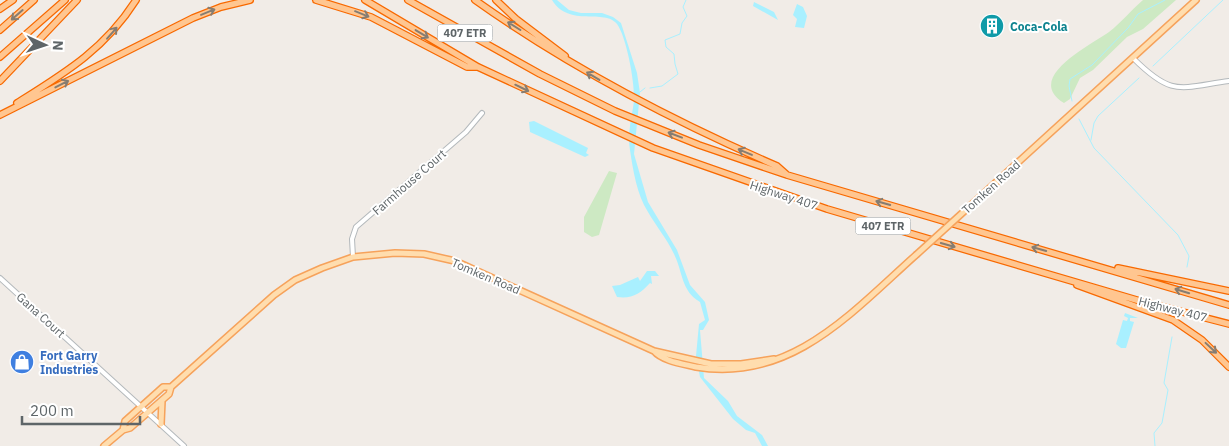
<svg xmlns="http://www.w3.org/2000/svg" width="1229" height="446" font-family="'IBM Plex Sans',sans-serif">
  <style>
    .green { fill: #cde9c3 }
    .water { fill: #a9f0ff }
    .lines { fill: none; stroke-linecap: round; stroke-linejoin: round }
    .stream { stroke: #a9f0ff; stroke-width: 1 }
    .minor-casing { stroke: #b4b9bc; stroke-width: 6 }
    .major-casing { stroke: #f6a25b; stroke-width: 8 }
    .highway-casing { stroke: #f86900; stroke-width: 8 }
    .minor { stroke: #fff; stroke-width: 4 }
    .major { stroke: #ffddae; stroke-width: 5 }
    .highway { stroke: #ffc690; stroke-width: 5.5 }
    .major-bridge-casing { stroke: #f6a25b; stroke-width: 8; stroke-linecap: butt }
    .major-bridge { stroke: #ffddae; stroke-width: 5 }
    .oneway { stroke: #867d72 }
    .labels { text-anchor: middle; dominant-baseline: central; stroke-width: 4; stroke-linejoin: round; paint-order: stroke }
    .shield { fill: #fff; stroke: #8e9395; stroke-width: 1 }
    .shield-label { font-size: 11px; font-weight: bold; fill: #5e6568 }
    .culture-label { font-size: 12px; font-weight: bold; fill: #0d838f; stroke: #fff; text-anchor: start }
    .street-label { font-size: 12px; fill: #5e6568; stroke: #fff }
    .shop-label { font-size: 12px; font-weight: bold; fill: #366cbe; stroke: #fff; text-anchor: start }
  </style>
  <rect width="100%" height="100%" fill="#f1ece7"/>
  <path class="green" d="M1143,0H1176L1143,29L1127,37L1093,70L1080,78L1070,99L1064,103C1023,78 1091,45 1109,32C1121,23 1131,10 1143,0Z
    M609,171L617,173L599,235L592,237L584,232V217Z"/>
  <path class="water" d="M552,0H557L569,10L581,13H602L613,17L621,23L637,73L640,93L634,154L648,202L677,250L690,285L705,302L709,320L703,330H700L704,378L728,401L737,416L762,435L768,446H762L755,433L746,430L733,419L700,377L696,356L699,324L705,320L700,302C681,291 683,272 674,254C667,239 656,226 648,212C637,195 633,170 630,150C627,134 632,117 634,101C635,84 627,38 617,24C605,8 569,28 552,0Z
    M754,2L774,12L778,20L753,6Z
    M797,4L803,7L807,16L804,28L795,27L797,19L793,15Z
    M534,121L588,148L586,153L589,155L585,157L530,132L529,122Z
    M647,271H655L659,276H651L652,284L650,283C640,294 632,299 617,297L612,286L620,285L638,277L640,281Z
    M1125,313L1138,318H1130V321L1134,322L1126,348H1121L1116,344L1123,320L1127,321L1128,318L1124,316Z"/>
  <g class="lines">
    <path class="stream" d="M1153,66L1223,0
      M650,88L662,86L678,74L675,64L674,54L666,47L665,40L680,34L682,23L687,16L683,7L686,0
      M640,92L645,88
      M1072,101L1069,86L1070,79L1092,65L1128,28L1138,14L1165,0
      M1079,119L1094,148L1178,235L1189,256L1187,267
      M1091,140L1094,123L1098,116L1139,78
      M1155,446L1154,433L1162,423L1168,390L1164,383L1172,337"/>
    <g class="minor-casing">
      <path id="minor" d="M1133,58C1172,97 1179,88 1229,81
        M353,257L352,239L356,227L466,132L482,113
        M0,278L184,446"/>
    </g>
    <g class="major-casing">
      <path id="major" d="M970,206L1196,0
        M654,351L711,364H741L774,359
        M161,424L162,401
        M123,430L130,428L169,394L171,387L274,295L295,280L322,268L353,257L395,253L424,254L455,261L654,351C662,361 684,364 696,367C791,383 852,312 916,255
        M104,446L123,430L125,421L163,387H171"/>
    </g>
    <g class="highway-casing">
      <path id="highway" d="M316,0L371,17L467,67H476
        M365,0L478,67L653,148L827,209L1140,301L1229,324
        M408,0L540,74L615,111L699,145L787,175L1229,305
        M475,0C569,67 671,120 777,166L786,174
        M496,0L516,19L565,56
        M0,9L13,0
        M0,30L34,0
        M0,57L65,0
        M0,81L77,0
        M17,103C65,73 105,49 136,0
        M0,115L193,18L221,7L250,0
        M1118,268L1229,291
        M1077,285L1173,320L1202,340L1229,367"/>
    </g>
    <use href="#minor" class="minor"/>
    <use href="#major" class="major"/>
    <use href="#highway" class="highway"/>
    <g class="major-bridge-casing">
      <path id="major-bridge" d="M916,255L970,206"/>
    </g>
    <use href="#major-bridge" class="major-bridge"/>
  </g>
  <defs><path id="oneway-shaft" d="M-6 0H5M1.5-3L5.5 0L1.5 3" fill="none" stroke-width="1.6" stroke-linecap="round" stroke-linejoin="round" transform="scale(1.25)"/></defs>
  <g class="oneway">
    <use href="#oneway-shaft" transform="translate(208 12) rotate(-22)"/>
    <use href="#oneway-shaft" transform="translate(362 14) rotate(22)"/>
    <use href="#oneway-shaft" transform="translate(17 15) rotate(139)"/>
    <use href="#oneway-shaft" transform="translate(514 26) rotate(-148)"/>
    <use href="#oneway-shaft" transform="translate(112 33) rotate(-49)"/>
    <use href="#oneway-shaft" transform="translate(422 34) rotate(31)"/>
    <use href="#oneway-shaft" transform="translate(593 76) rotate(-149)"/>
    <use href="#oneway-shaft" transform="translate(62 84) rotate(-27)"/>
    <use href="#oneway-shaft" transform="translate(522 88) rotate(26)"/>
    <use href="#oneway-shaft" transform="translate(675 135) rotate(-159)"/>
    <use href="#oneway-shaft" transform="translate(745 152) rotate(-157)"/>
    <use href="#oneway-shaft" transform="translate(883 203) rotate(-164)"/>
    <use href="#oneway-shaft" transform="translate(948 245) rotate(16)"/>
    <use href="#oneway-shaft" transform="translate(1039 249) rotate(-164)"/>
    <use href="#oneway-shaft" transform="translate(1182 291) rotate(-163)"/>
    <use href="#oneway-shaft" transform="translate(1211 348) rotate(43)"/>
  </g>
  <defs>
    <g id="building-disc" transform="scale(1.25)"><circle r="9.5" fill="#0f9aa8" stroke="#fff"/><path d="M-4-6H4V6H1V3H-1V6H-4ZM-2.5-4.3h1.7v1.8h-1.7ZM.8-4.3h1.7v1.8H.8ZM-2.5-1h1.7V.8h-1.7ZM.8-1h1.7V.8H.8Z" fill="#fff"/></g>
    <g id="shop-disc" transform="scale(1.25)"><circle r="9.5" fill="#3f7fe0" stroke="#fff"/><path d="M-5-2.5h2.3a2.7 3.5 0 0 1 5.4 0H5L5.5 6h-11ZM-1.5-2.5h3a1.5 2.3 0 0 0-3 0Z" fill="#fff"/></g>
  </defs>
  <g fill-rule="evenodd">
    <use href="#building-disc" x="992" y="26"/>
    <use href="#shop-disc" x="22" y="362"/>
  </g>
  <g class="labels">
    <g class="shield">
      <rect x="437.5" y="24.5" width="55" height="17" rx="4"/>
      <rect x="855.5" y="217.5" width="55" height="17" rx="4"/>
    </g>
    <g class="shield-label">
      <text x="465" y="33">407 ETR</text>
      <text x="883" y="226">407 ETR</text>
    </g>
    <g class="culture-label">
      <text x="1010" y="26">Coca-Cola</text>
    </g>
    <g class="street-label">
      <text transform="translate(409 182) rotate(-41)">Farmhouse Court</text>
      <text transform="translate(991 187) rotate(-42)">Tomken Road</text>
      <text transform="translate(784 195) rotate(18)">Highway 407</text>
      <text transform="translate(486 276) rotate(23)">Tomken Road</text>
      <text transform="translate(1173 309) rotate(14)">Highway 407</text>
      <text transform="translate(41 315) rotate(42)">Gana Court</text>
    </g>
    <g class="shop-label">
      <text x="40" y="355">Fort Garry<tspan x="40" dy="14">Industries</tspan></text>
    </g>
  </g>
  <g transform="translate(45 45) rotate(93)" stroke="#ffffff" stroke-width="4" paint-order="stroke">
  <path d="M0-4L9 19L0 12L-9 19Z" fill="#5e6568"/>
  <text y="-8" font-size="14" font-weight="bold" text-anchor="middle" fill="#5e6568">N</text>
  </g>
  <path d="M22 416v8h118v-8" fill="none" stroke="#5e6568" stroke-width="2.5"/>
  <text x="30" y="416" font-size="15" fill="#5e6568" stroke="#ffffff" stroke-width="4" paint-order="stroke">200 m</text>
</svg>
